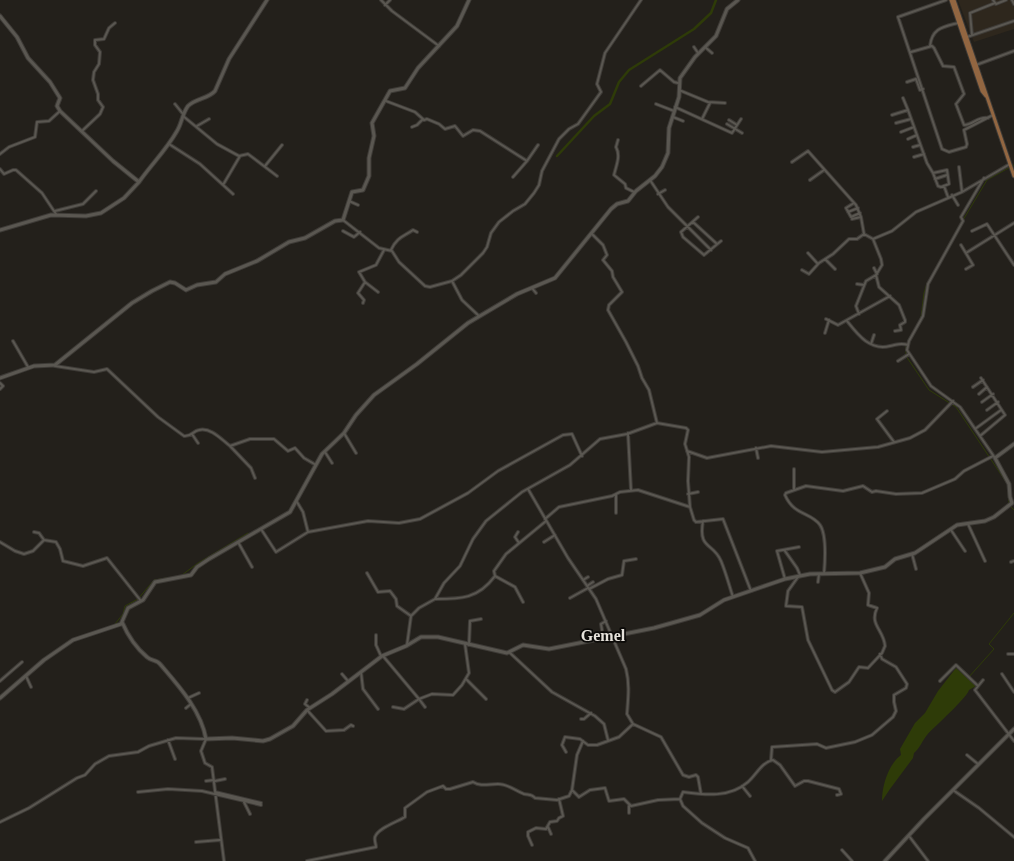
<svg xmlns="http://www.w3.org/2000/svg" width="1014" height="861" font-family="'Times New Roman',serif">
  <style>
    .built { fill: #2e271d }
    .water { fill: #2e3b08 }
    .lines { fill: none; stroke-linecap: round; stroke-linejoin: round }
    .stream { stroke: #2e3b08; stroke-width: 1 }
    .canal { stroke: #2e3b08; stroke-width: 2.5 }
    .street-casing { stroke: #3e3b37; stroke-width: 4 }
    .secondary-casing { stroke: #3e3b37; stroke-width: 5 }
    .primary-casing { stroke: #3e3b37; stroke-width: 5 }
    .street { stroke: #5a5751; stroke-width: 2 }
    .secondary { stroke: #5a5751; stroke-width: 3 }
    .primary { stroke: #926641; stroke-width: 3 }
    .labels { text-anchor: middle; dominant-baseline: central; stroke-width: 3.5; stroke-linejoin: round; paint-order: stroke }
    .quarter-label { font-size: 16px; font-weight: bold; fill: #e6e2db; stroke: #0b0a08 }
  </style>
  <rect width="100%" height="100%" fill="#23201b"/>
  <path class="built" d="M958,0H1014V29L974,42Z"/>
  <path class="water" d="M956,668L976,686L969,690C966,699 935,726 927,735C922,741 920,748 914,753L913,758L890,789L882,801C882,786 888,765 901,755L900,749L915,723L925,713L938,691Z"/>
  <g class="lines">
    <path class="stream" d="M963,220L987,180L1014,165
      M921,317L924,293L927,283
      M911,335L906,345V356L929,390L956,407L1008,485
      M1008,490L1009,503
      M1010,506L1014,510
      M182,575L198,563L248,533
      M115,624L123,614L125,606L138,599L154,580L179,576
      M55,651L70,640
      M968,678L994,649L989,644L1014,613
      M10,687L20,679"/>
    <path class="canal" d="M557,156L594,116L610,104L619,82L629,70L694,29L711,13L716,0"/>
    <g class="street-casing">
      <path id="street" d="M381,0L392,11L439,46
        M946,0L898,17L942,149L949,152L966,147L967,144L964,130L993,115
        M993,0L996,4L1006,0
        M1012,0L1014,4
        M385,5L390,0
        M972,35L970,13L995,3
        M967,37L1014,21
        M930,46C932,28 943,27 958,23
        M694,47L698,53
        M705,47L712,53
        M911,52L932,46L934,48L943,66L954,67L964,94L956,104L964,125C973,125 978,116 988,118
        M976,65L1014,51
        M907,82L916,79L920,90L923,89
        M641,86L660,70L674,82L678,83
        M679,90L708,102L725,103
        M903,98L908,110
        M386,101L415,112L424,120L427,119L439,124L445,129L455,126L463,136L473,130L480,131L527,161L513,177
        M175,104L183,114
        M656,104L674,111
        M675,107L732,133L741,119
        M892,115L908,110L927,163L933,173L938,186L941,187L949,184L947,170L933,173
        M183,116L217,144L239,156L248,154L277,176
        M673,117L683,121
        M702,119L710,103
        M729,120L737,125
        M896,123L911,119
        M727,124L742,133
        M197,126L209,119
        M412,127L417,125L423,119
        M82,131L100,114L103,107L98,100V94L93,80L94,72L99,64L100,52L95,45V40L104,39L109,28L115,23
        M901,132L914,127
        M908,139L917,135
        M618,140L616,147C621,156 616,166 614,175L625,184L626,188L634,192
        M169,144L200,164L233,194
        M913,147L920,145
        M0,154L9,147L35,137L37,122L49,121L60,111
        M914,157L924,154
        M527,161L538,145
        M792,162L808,151L856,205L861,217L864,234L873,239L892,231L916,212L962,192L1010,164
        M265,166L282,145
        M959,167L962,192
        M0,169L4,174L13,170H16L42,193L56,214
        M984,178L961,217L963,221L928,284L923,316L909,341L907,350L931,386L960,407L995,458
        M935,179L947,175
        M650,180L668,207L711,250
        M810,180L824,170
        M223,185L240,156
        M944,186L948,197
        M658,194L665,190
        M952,195L958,205
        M349,201L358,205
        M854,203L846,208L851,217L860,213
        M55,211L83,204L96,191
        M848,212L858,208
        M698,217L681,232L683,237L704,255L721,241
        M852,219L861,217
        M343,220L379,248L392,251L399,262L425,286L430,287L452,281L462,300L479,316
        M693,222L717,244
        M343,231L354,237L360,232
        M972,231L987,224L1014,265
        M592,234L603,245L607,255L603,260L612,271L613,277L622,292L609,305L608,310L626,342L638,366L642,378L649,390L657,423L686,428L688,430L685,444L689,457L688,481L690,507
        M961,245L973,265L966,269
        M391,250C397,237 403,237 413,230L417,232
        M808,253L818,264
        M966,253L1014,223
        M825,259L835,269
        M874,268L877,274
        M802,270L809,274L819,263L833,254L849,239H857L864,234
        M876,275L879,287L899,305L905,320V322L900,325L901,330L895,331
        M452,281L461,275L483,253L487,247L491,233L499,222L513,211L525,204L534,193L539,185L542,171L559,139L569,129L578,124L601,92L597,84L605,53L641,0
        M857,284L864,285
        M532,288L536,293
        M378,292L365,282L359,272L376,265L384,250
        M363,303L364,300L358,293L365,282
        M859,314L856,306L866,281L876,275L882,265L881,259L873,239
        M826,319L838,325L890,296
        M847,321C858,335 870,351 890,346C897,345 900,342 908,345
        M825,333L829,320
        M13,341L28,367
        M871,344L874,335
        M898,361L909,354
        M55,366L94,372L107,369L158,417L184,436C191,437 193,431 199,430C211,427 222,440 230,446L250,439H274L288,451L295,448L304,458L316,465
        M0,383L3,386L0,389
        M973,387L983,380
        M979,394L987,387
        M982,402L993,394
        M987,410L998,402
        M887,411L877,419L894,442
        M975,429L1001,410
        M344,433L356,453
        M628,433L631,490
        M192,434L198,443
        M980,436L1005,415L981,378
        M230,446L251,468L255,478
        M756,448L758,458
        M687,451L707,458L771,446L822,452L878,447L910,438L925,430L953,401
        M325,452L332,463
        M794,469V489
        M528,489L568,558L596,599L626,669C630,685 628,699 627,714L633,724L619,737L597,745H588L580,739L565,737L562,745L566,752
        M688,494L698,492
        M297,502L303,512L308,532
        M616,513V494
        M545,519L559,507L612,496L620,492L638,490L690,507L694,520L696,522L723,519L751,591
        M703,521C698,550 713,542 721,561C726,573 729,585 733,597
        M968,524L985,561
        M261,529L276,552L308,532L368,521L399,523L420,519L468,493L498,471L563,435L572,434L582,456
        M951,530L965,551
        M34,532L39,533L44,540L56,542L60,549L63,561L83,566L107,558L141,601
        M518,532L515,537L519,543
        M0,542L15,551L24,554L33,551L44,540
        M238,542L252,567
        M544,542L555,535
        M785,551L797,568L800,575
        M912,554L916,569
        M1011,562L1014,561
        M367,573L378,592L390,591L396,599L397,606L411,616
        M824,574C825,562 827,535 820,525C811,512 794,516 785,495L786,493L806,486L843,491L863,486L872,492L876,491L896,494L922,493L955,479L964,471L993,456
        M798,577L788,591L786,606L802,607L808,640L832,690L835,692L849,682L859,667L868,668L882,653L885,646C884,630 869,625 877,608L868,605L869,593L860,573
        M785,579L777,551L799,547
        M583,580L588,577
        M818,582L819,574
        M587,586L593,582
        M589,589L608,579L622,575L624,561L636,559
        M570,598L588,588
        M435,599C461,599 478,599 495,576
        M523,602L515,587L495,576L494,571L506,554L546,521
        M602,630L601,624L606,621
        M376,635V645L381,656
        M407,645L411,616L419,608L435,599L444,583L460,566L473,539L486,521L522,492L570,465L600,439L627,434L657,423
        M469,645L470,621L481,619
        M509,652L552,692L595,716L604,724L608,740
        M1008,654H1014
        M383,656L419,699L432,694L453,695L462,685L469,673L465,644
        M361,672L363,689L378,709
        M342,674L348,681
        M1002,674L1014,692
        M26,676L31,687
        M466,679L486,699
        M983,680L975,690L1014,741
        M0,681L22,662
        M940,681L956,665L977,685
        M188,698L199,693
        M307,700L305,704L310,708
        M393,707L404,709L419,699L425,707
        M186,708L191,704
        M307,710L326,731L344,730L351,725L353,726
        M581,719H584L591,713
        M633,724L661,737L683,775L689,777L696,775L698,777L701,794
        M206,739L201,751L205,763L212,767L224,861
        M168,740L175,759
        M967,755L978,764
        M771,760L772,747L817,744L826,748L855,742L872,735L893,717L896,711L894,702V695L906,688L907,684L896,667L882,659L880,654
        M206,781L214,780
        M215,781L225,779
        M742,786L750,796
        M572,790L577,755L583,741
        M953,790L979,808L1014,837
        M138,792L168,789L202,791L261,805
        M215,792L261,803
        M680,799L683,806L702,823L725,838L748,848L755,861
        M243,800L250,814
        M629,813V806
        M0,822L29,808L77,778L85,775L95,764L109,756L138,752L149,746L176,738L205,739
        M548,827L551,834
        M909,836L928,861
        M196,842L220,840
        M532,845L528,836V832L536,828L546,829L550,822L557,821L559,818L563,816L559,799
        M842,850L852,861
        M307,861L376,847C376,844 374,840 375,837C378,828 397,822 405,817V808L427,792L443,786L446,789H450L473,782C481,787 488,784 498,784C508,784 514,790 524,794C529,795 532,794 535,798L557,800L569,796L572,790L579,797L590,790L605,788L609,801L624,799L631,806L658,800L680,799L683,792C705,795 730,798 748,782C756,775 762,762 773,760L780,765L795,786L804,781H808L839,789L841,794L837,795"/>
    </g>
    <g class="secondary-casing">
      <path id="secondary" d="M0,16L17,37L28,58L50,82L60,98L57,106L60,111L113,161L139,182C151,165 167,149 177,131C182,123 182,114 188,106C196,98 208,99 215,91L229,59L267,0
        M0,230L51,215L86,216L101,213L124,198L139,182
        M0,378L34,366L55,365L132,303L152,291L170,282L175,283L186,290L197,285L216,282L225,274L257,261L289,242L305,238L335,221L343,220L352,192L363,190L369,176V158L374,136L372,123L390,91L405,88L418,68L457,26L469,0
        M122,622C128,636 135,647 147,657C151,661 157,660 160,664C178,685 201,710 206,739L232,738L263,741L270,739L293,726L307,710L332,694L382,656L406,646L421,637H438L507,653L523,645L549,649L654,628L700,615L724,600L785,579L810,574L860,573L885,567L895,559L915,553L957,525L985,521L994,517L1012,503L1010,497L1009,484L995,458L1014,444
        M0,698L44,660L73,640L121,624L128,608L143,600L155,582L191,575L197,567L209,559L290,512L322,454L344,433L356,415L374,395L417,364L468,323L517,294L555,278L611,209L617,204L628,201L636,191L655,176L662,167L668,153L669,128L679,97L680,78L695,57L716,36L727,9L738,0
        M885,861L924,819L1014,729"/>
    </g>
    <g class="primary-casing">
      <path id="primary" d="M951,0L982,91L986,96
        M954,0L1014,176"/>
    </g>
    <use href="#street" class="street"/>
    <use href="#secondary" class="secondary"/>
    <use href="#primary" class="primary"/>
  </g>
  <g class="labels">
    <g class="quarter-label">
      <text x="603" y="635">Gemel</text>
    </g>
  </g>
</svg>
